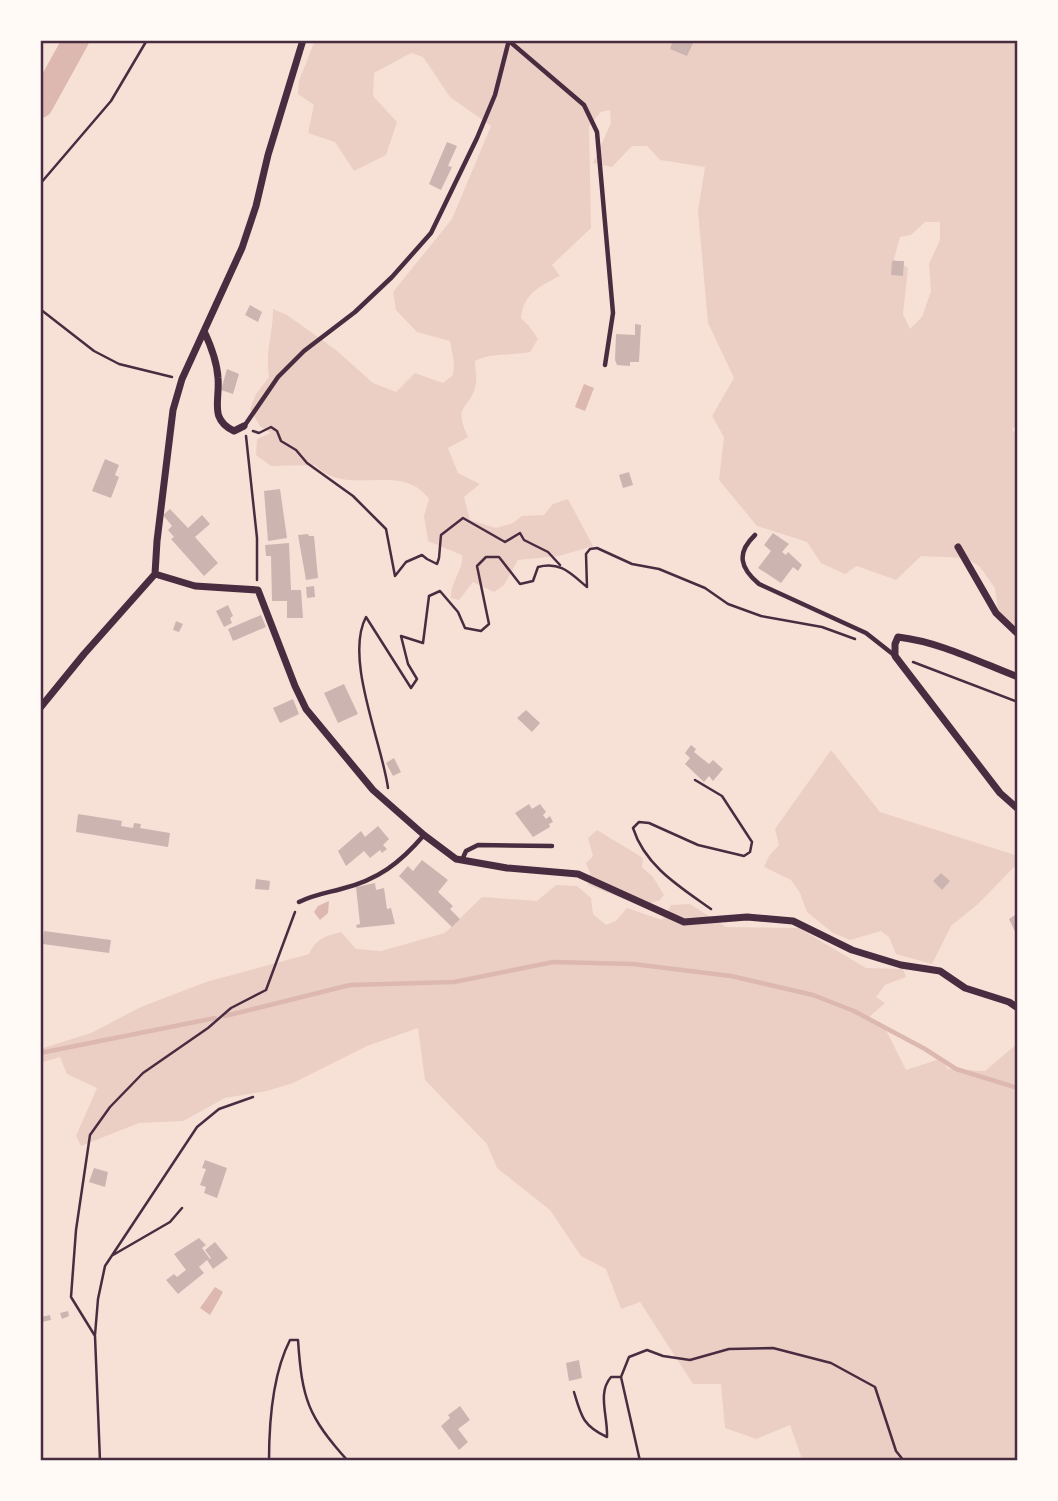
<svg xmlns="http://www.w3.org/2000/svg" width="1058" height="1501" font-family="Lato,sans-serif">
  <style>
    .green { fill: #ebcfc5; fill-rule: evenodd }
    .water { fill: #dcb8b0 }
    .lines { fill: none; stroke-linecap: round; stroke-linejoin: round }
    .stream { stroke: #dcb8b0; stroke-width: 4.5 }
    .river { stroke: #dcb8b0; stroke-width: 26 }
    .building { fill: #ccb4b1 }
    .path { stroke: #4a2c40; stroke-width: 2.5 }
    .service { stroke: #4a2c40; stroke-width: 4.5 }
    .minor { stroke: #4a2c40; stroke-width: 7 }
    .neatline { fill: none; stroke: #4a2c40; stroke-width: 2.5 }
  </style>
  <rect width="100%" height="100%" fill="#f7e1d7"/>
  <path class="green" d="M315,40H1018V425L1012,429L1018,438V629L998,611L995,588L980,567L967,558L921,556L896,580L857,566L845,574L821,563L807,542L757,526L719,480L724,437L712,416L734,378L708,323L698,211L705,167L660,160L647,146H632L612,167L593,163L611,123L610,110L601,112L589,126L591,228L552,265L560,276C540,286 523,294 521,318L529,326L538,339L530,352C512,356 490,352 475,361C475,368 477,378 476,384C470,411 452,403 468,437L448,448L458,473L480,484L464,497L470,520L496,528L513,523L522,516L544,515L553,504L568,499L593,546L559,556L518,560L504,585L494,592L473,582L459,600L451,598C451,579 464,570 462,555L428,541L424,516L429,499C401,460 347,499 315,465L271,466L256,455L257,439L271,433L260,426L250,409L256,394L269,377C265,350 273,335 273,309L287,315L336,350L373,383L396,392L415,373L443,383L453,375L454,363L450,341L417,332L396,310L393,292L452,219L491,126L450,97L423,57L411,53L374,73L373,96L397,122L386,155L354,171L335,142L308,133L314,105L298,94L299,81ZM925,222H940V240L929,264L931,291L922,317L910,329L903,314L908,268L894,259L900,237L911,235Z
    M831,750L880,812L1018,856V863L978,904L951,926L932,964L896,954L889,937L881,931L850,940L833,933L807,912L800,893L791,880L764,867L769,856L779,845L775,829Z
    M597,830L643,858L642,867L653,877L664,895L660,900L642,906L588,885L590,873L586,863L593,856L588,838Z
    M556,885L577,886L591,898L593,914L606,925L616,921L627,908L662,920L671,905L690,904L726,927L799,928L866,968L903,969L906,977L885,985L876,997L885,1003L866,1020L884,1026L906,1070L940,1059L948,1069L985,1071L1018,1043V1461H799L801,1456L790,1425L756,1439L725,1428L721,1384H693L640,1302L621,1309L606,1269L581,1256L550,1210L497,1168L487,1144L425,1080L418,1028L367,1046L293,1083L267,1091L225,1098L183,1121L139,1123L81,1146L76,1136L97,1088L67,1074L60,1057L40,1063V1049L91,1033L141,1007L206,982L309,954C316,939 325,936 341,932L356,949L381,951L445,933L482,897L537,901Z"/>
  <path class="water" d="M584,384L594,388L585,411L575,407Z
    M329,901L328,913L320,920L314,912L318,906Z
    M215,1287L223,1292L210,1315L200,1308Z"/>
  <g class="lines">
    <path class="stream" d="M225,1016L350,985L454,982L553,962L633,964L731,976L813,995L854,1011L925,1049L956,1069L1018,1088
      M40,1053L215,1018"/>
    <path class="river" d="M40,105L76,40"/>
  </g>
  <path class="building" d="M673,40L694,41L687,56L670,49Z
    M447,142L457,146L448,166L452,167L441,190L429,184Z
    M892,261H904L903,276L891,275Z
    M250,305L262,312L258,322L245,315Z
    M635,324L641,325L639,362H630V366L617,365L615,360L616,334L635,335Z
    M227,369L239,374L233,394L221,390Z
    M105,459L119,465L115,475L119,477L111,498L92,491Z
    M629,472L633,485L623,488L619,475Z
    M280,489L287,538L268,541L264,491Z
    M170,509L188,528L202,515L210,524L195,537L218,563L204,576L171,539L174,537L168,530L172,526L163,515Z
    M773,533L789,544L782,552L786,555L788,552L802,565L798,571L793,567L781,583L758,568L771,551L764,545Z
    M308,534L309,536H314L318,578L306,580L298,535Z
    M289,543L291,590H301L303,618H287V601H272L271,556H266L265,545Z
    M314,586L315,597L307,598L306,587Z
    M228,605L233,616L230,618L232,623L224,627L216,611Z
    M261,615L266,627L233,641L228,629Z
    M176,621L183,624L179,632L173,630Z
    M344,684L358,714L338,723L324,693Z
    M293,699L299,714L280,723L273,708Z
    M526,710L540,723L532,732L517,718Z
    M691,745L696,749L694,752L709,764L713,760L723,769L713,781L709,776L704,782L685,764L690,758L685,753Z
    M394,758L401,772L393,776L386,763Z
    M529,804L532,809L540,804L546,812L543,815L546,819L550,816L553,822L549,824L550,827L533,837L515,813Z
    M78,814L122,821L121,826L133,828L134,823L141,824L140,828L170,833L168,847L76,832Z
    M378,826L389,839L383,845L387,849L382,853L380,850L370,858L364,851L346,866L338,851L361,831L365,837Z
    M422,860L448,880L438,892L453,906L450,909L460,919L452,927L399,876L408,866L413,871Z
    M941,873L950,881L942,890L933,881Z
    M256,879L270,881L269,890L255,889Z
    M375,883L376,890L384,888L387,909L391,908L395,924L357,928L356,925L360,924L356,887Z
    M1018,913V938L1009,919Z
    M44,931L111,940L109,953L43,944Z
    M205,1160L227,1168L217,1198L204,1193L206,1187L200,1185L206,1169L202,1168Z
    M94,1168L108,1172L105,1187L89,1182Z
    M199,1238L206,1245L202,1248L210,1259L211,1258L205,1250L215,1242L228,1258L213,1269L207,1260L199,1267L204,1273L178,1294L166,1280L174,1274L177,1277L186,1270L174,1254Z
    M68,1311L69,1316L62,1319L60,1313Z
    M50,1315L51,1320L42,1322L41,1317Z
    M579,1360L582,1378L569,1381L566,1363Z
    M460,1406L470,1420L458,1429L468,1442L459,1450L441,1426L450,1418L448,1415Z"/>
  <g class="lines">
    <path class="path" d="M40,184L111,101L147,40
      M40,309L94,351L119,364L172,377
      M253,431L259,433L271,427L277,431L281,441L296,450L307,463L353,496L386,529L395,576L406,562L422,555L427,559L437,564L439,558L441,535L463,518L505,542L520,533L524,540L548,552L560,565
      M246,436L257,538V580
      M913,662L1018,702
      M695,780L722,796L752,842L750,852L744,856L698,845L649,823L639,822L633,828C645,866 680,887 711,909
      M388,788C382,743 344,658 366,617L411,688L417,679L408,664L401,636L423,643L429,596L440,591L458,612L465,628L481,631L489,624L477,566L486,557H499L520,584L533,581L538,567C561,561 571,574 587,587L586,554L590,549L597,548L632,564L659,569L705,588L728,604L761,616L822,627L855,639
      M113,1255L170,1222L182,1208
      M95,1335L98,1299L105,1266L197,1127L219,1109L253,1097
      M621,1377L629,1357L647,1350L663,1356L690,1360L729,1349L773,1348L831,1363L875,1387L896,1451L904,1461
      M574,1392C581,1416 583,1426 607,1437C608,1416 597,1393 611,1377H621L640,1461
      M473,1460V1461
      M100,1461L95,1336L71,1297L76,1230L90,1135L110,1107L143,1073L208,1028L231,1008L266,990L295,912
      M269,1461C269,1422 272,1375 290,1340H298C302,1399 308,1417 348,1461"/>
    <path class="service" d="M509,41L584,105L597,132L613,313L605,365
      M245,425L278,377L304,351L355,312L392,277L431,233L477,138L495,95L509,40
      M755,535C736,553 740,568 759,584L866,633L894,655
      M462,860L466,851L478,845L552,846
      M299,902C313,895 326,893 341,889C378,880 400,863 424,835"/>
    <path class="minor" d="M204,331C211,346 217,361 218,378C220,401 209,419 234,431L244,426
      M958,547L996,613L1018,634
      M155,574L195,586L258,590L295,686L306,709L373,790L424,835L456,859L507,868L578,874L684,922L747,917L793,921L852,950L901,965L940,971L965,988L1009,1002L1018,1008
      M1018,677C979,662 940,642 898,637L895,644V656L1000,793L1018,809
      M40,708L84,654L155,574L157,541L173,410L182,379L242,248L256,206L268,155L303,40"/>
  </g>
  <rect width="1058" height="1501" fill="none" stroke="#fffaf5" stroke-width="84"/>
  <rect x="42" y="42" width="974" height="1417" class="neatline"/>
</svg>
